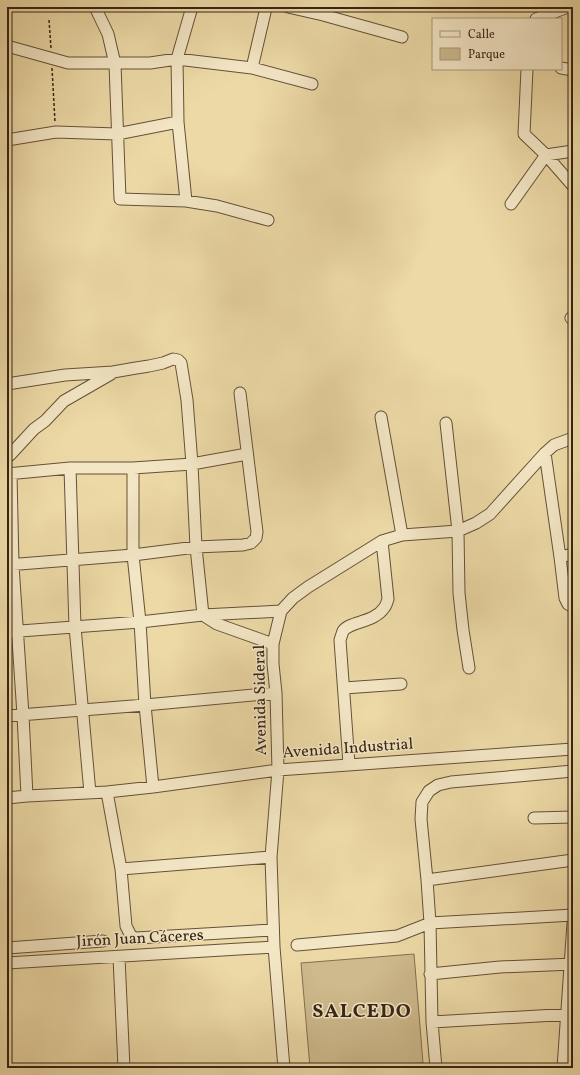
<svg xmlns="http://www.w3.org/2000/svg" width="580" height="1075" font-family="Vollkorn,serif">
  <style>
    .green { fill: #cdba8d; stroke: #826f51 }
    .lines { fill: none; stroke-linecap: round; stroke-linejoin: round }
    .minor-casing { stroke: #645139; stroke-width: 13 }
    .path { stroke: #362415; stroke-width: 1.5; stroke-dasharray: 3 2; stroke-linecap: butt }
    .minor { stroke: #f3e6c5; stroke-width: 11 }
    .labels { text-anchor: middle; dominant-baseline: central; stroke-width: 3; stroke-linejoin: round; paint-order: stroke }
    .street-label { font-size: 16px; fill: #362415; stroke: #f3e6c5 }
    .district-label { font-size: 20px; font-weight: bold; letter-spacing: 1px; fill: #362415; stroke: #f3e6c5 }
  </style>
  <rect width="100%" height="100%" fill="#ecd9a6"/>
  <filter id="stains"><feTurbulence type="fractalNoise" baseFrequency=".005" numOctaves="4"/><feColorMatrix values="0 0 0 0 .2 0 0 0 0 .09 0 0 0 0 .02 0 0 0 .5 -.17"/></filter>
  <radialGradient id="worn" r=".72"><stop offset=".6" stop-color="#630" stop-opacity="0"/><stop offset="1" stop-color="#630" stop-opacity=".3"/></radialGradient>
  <path class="green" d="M414,954L423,1063L362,1068H310L301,963Z"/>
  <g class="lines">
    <g class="minor-casing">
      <path id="minor" d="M95,7L108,34L115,64L120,199L186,201L217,206L268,220
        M288,7L323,15L402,37
        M536,19L568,7
        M7,46L68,63H150L177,59L252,68L312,84
        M252,68L266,8L268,7
        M561,68L573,70
        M527,69L524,134L546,155L573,186
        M7,140L56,132L117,134L178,122
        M186,201L178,122L177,59L192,7
        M511,204L546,155L573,151
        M571,318L573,319
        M7,384L65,375L113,372L136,368L149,366L163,363L173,359L178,360L181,363L187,400L192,464L196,547L203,615L217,624L273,644
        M381,417L402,535
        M446,423L458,531L459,593L463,630L469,668
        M545,453L560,557L565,598L568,604L573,607
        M10,455L34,429L45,421L64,401L111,374
        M70,468L75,627L90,793
        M133,468V555L140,622L145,705L153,787
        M11,473L13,565L23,715L27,796
        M7,474L70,468H133L192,464L247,454
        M560,557L573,554
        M7,565L133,555L196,547L243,545L251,543L256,538L257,532L240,393
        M7,632L140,622L203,615L281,611
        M344,688L401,684
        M7,716L145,705L276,693
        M349,764L340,640C341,637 342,634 343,631C350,621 374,623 384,608C386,606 387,602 388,599L382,541
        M107,792L121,869L126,926L131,936L136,938L273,930
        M7,798L27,796L107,792L153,787L278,770L573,749
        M534,818L573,817
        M121,869L271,857
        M427,880L573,860
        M297,945L397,936L430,923L573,915
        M7,948L103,941
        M119,957L124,1068
        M7,963L274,947
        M430,974L500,967L573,964
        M432,1022L573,1014
        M284,1068L274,947L271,857L278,770L276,693L273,664V644L281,611L293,598L308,587L382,541L402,535L458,531L476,523L490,514L545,453L554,445L573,438
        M436,1068L432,1022L430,923L427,880L421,819L422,802L429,791L438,785L451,782L573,771
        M563,1068L573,923"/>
    </g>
    <path class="path" d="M49,20L51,48
      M52,68L55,122"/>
    <use href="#minor" class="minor"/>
  </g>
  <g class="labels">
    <g class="street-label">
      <text transform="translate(261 700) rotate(-91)">Avenida Sideral</text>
      <text transform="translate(348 749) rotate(-4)">Avenida Industrial</text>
      <text transform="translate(140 939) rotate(-3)">Jirón Juan Cáceres</text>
    </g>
    <g class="district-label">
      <text x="362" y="1012">SALCEDO</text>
    </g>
  </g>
  <rect width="580" height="1075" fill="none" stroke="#ecd9a6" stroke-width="24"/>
  <rect x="8" y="8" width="564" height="1059" fill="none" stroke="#362415" stroke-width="2"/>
  <rect x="12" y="12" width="556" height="1051" fill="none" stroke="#362415"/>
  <rect x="432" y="18" width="130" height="52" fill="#f3e6c5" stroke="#a7987f"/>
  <rect x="440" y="31" width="20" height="6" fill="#f3e6c5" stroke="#a7987f"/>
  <text x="468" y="38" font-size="12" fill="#362415">Calle</text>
  <rect x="440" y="48" width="20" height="12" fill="#cdba8d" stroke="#a7987f"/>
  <text x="468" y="58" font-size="12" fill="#362415">Parque</text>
  <rect width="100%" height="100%" filter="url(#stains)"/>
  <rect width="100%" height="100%" fill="url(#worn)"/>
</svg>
